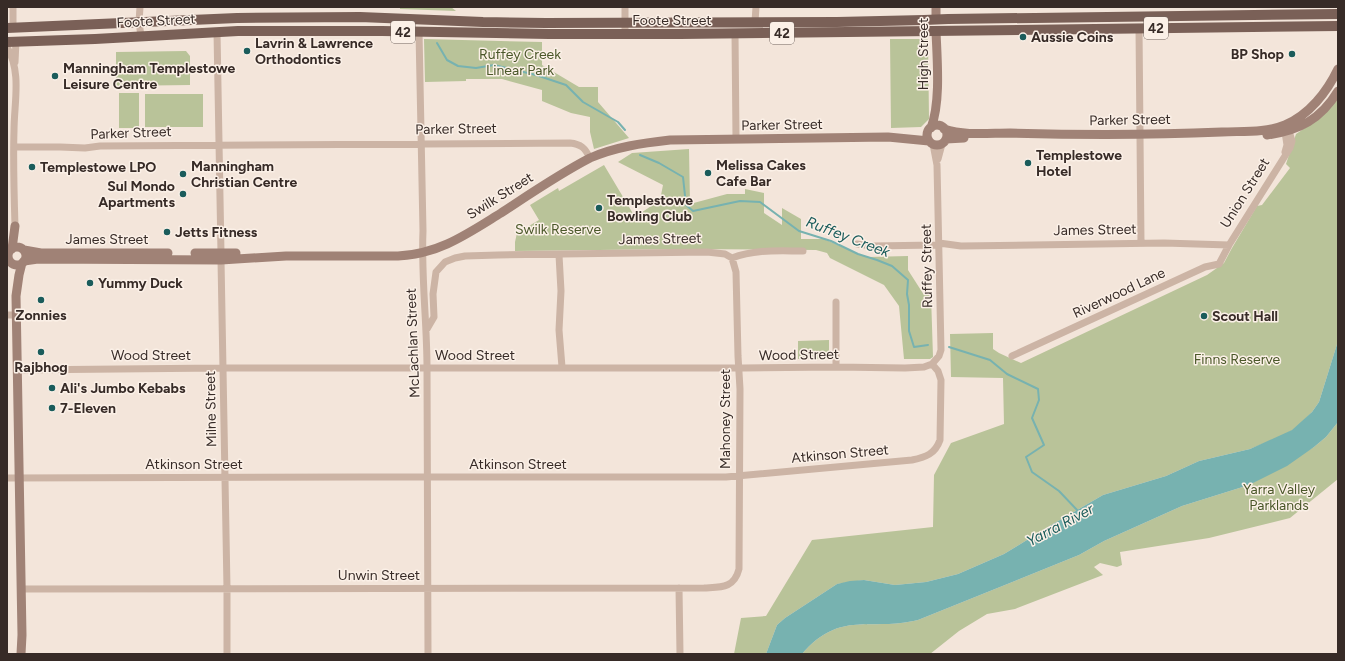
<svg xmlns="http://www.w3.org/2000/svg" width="1345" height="661" font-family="Figtree,sans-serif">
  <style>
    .green { fill: #b9c399 }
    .water { fill: #77b2b0 }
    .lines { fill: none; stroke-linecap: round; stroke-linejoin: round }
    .stream { stroke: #77b2b0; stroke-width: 2 }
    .minor { stroke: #ccb4a5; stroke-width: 7 }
    .secondary { stroke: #a08276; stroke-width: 9 }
    .primary { stroke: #7a6057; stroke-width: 10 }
    .poi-dot { fill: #1a5c5b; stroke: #fbf0e7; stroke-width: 1.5 }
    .labels { text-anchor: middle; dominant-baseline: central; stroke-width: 3; stroke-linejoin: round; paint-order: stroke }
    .shield { fill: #fbf0e7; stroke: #726661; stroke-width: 1 }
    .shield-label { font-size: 13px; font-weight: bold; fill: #372b27 }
    .street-label { font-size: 14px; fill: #372b27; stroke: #fbf0e7 }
    .poi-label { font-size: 14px; font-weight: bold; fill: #372b27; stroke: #fbf0e7; text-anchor: start }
    .park-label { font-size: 14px; fill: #4a5729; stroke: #fbf0e7 }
    .water-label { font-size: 15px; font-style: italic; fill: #1a5c5b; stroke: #fbf0e7 }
  </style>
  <rect width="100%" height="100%" fill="#f3e5da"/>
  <path class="green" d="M400,7H451L456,11L400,9Z
    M424,39L542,42V65L579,87H598V102L629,138L594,149L590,132V117L571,113L542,101V90L502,79H466V81L425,82Z
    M890,39H928L929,119L921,127L891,128Z
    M186,51L190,56V85L116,86V52Z
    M119,93H139V128H119Z
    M145,94H203V127H145Z
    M1338,97V341L1319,402L1312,412L1300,424L1293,430L1279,437L1250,449L1199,461L1166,476L1103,495L1053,524L1004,554L958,574L926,582L895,585L864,580L837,584L785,618L777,625L766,654H734L741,618L766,616L812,540L933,527L934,475L951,443L1004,424L1003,378L951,377L950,334L993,333V349L999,353L1021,363L1207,275L1224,263L1232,248L1257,206L1262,205L1290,168L1286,164L1296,134L1311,124Z
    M689,149L690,204L727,194H745V189L764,193V213L782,225V208L801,219V239H824L858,254L869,257L908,256V270L924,295H931L933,357L930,359H904L899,306L884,285L830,258L827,253L816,250L681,249L515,251V242L517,233L539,220L530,205L558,188L559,191L604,165L635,217L660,200L663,185L618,162L632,153Z
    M829,340V356L827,359H798V341Z
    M1338,422V479L1290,518L1209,538L1120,552L1122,565L1117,567L1100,563L1094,567L1103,575L1015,609L987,614L959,631L930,654H802C841,609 870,632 918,620L1079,555L1104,541L1182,506L1249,485L1314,447L1326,437Z"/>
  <path class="water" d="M1338,341V422L1326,437L1314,447L1287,466L1249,485L1182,506L1104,541L1079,555L918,620C870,632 841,609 802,654H766L777,625L785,618L837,584L850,581L864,580L895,585L926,582L958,574L1004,554L1053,524L1103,495L1166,476L1199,461L1250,449L1292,430L1312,412L1319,402Z"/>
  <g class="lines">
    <path class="stream" d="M437,43L447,60L458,66L476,68L494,65L536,75L566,85L583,102L618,122L625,130
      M640,155L659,163L683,177L686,205L693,211L740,201L760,202L799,231L831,241L858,254L877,260L892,266L908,280L907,294L909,305V331L914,347L928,345
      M949,347L990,360L1007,374L1038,389L1039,400L1032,418L1044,445L1026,457L1032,472L1059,491L1078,511"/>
    <path class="minor" d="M13,7V28
      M140,7L139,22L141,36
      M755,22L756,7
      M1139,28L1141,243
      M217,32L221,253
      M419,32L423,231C421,276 427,322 427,368L428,654
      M735,33L736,139
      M625,34V7
      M7,47C22,73 14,102 14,131C13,162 14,194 15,226
      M15,62L16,41
      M1285,132L1287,145L1285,152
      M14,147H60L85,148L100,146L570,143C581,144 585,148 590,158
      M938,159L942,144
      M939,243L961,246L1164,243L1229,245
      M857,244L872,246L936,245L939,246
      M559,255L561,291L559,330L562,367
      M221,260L227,588V654
      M836,302V367
      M7,315H17
      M427,329L434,317L433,294L436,272L445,262L455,258L465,256L498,255L707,252L725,254L732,258C755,249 779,251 803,251
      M1012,356L1205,267L1219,264L1229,245L1290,148L1292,141L1289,131
      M17,370L220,368H743L836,367L905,368L924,367L932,364L939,356L941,350L937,165L933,144
      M7,478L360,477H726L912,460C926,457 935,454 940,440L941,380L938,371L932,364
      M679,588L680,654
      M21,589L704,588C720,587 734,589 739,569L740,389L738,356L736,272L732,258"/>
    <path class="secondary" d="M936,7V19
      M927 135a10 10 0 1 1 20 0a10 10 0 1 1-20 0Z
      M931,128C941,102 937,59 936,31
      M944,129C965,136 989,133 1010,133C1081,135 1152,135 1222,132C1242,131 1266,133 1285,125C1309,115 1327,92 1338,69
      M1267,135C1299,131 1321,119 1338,91
      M946,139L964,138
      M8 256a9 9 0 1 1 18 0a9 9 0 1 1-18 0Z
      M12,249L15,226
      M24,250L41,253H168
      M195,253H236
      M24,261L38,259L221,260L286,256H398C439,254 467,234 501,213C530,194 559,174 590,158C615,147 643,143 670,140L888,137L929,141
      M21,654L22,635L16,296L19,275L22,263"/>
    <path class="primary" d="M7,28L237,18L360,17L483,22L546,23L837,22L924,20L948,19L1338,14
      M7,42L95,39L238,31H382L549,34H680L1338,26"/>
  </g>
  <g class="poi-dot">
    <circle cx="1023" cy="37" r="4"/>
    <circle cx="247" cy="51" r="4"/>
    <circle cx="1292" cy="54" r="4"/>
    <circle cx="55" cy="76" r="4"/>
    <circle cx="1028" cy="163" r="4"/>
    <circle cx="32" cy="167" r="4"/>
    <circle cx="708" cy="173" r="4"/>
    <circle cx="183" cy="174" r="4"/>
    <circle cx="183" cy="194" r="4"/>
    <circle cx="599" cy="208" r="4"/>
    <circle cx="167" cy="232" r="4"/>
    <circle cx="90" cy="283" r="4"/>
    <circle cx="41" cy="300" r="4"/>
    <circle cx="1204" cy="316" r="4"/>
    <circle cx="41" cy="352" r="4"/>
    <circle cx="52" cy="388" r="4"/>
    <circle cx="52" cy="408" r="4"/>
  </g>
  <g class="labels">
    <g class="shield">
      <rect x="1144" y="17" width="24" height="22" rx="3"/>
      <rect x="391" y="21" width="24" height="22" rx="3"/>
      <rect x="770" y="22" width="24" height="22" rx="3"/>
    </g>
    <g class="shield-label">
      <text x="1156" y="28">42</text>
      <text x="403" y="32">42</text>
      <text x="782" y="33">42</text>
    </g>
    <g class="street-label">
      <text x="672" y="20">Foote Street</text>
      <text transform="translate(156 21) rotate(-3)">Foote Street</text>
      <text transform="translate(923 54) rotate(-90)">High Street</text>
      <text transform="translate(1130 120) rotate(-1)">Parker Street</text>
      <text transform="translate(782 125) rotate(-1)">Parker Street</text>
      <text transform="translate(456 129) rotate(-1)">Parker Street</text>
      <text transform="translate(131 133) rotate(-2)">Parker Street</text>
      <text transform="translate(1245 193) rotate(-58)">Union Street</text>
      <text transform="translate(500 196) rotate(-32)">Swilk Street</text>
      <text transform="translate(1095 230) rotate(-1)">James Street</text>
      <text x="107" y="239">James Street</text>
      <text transform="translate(660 239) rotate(-1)">James Street</text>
      <text transform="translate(927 266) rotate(-91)">Ruffey Street</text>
      <text transform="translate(1119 293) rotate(-25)">Riverwood Lane</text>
      <text transform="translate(413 343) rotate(-92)">McLachlan Street</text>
      <text x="151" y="355">Wood Street</text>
      <text x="475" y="355">Wood Street</text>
      <text transform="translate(799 355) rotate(-1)">Wood Street</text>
      <text transform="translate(211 409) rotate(-91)">Milne Street</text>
      <text transform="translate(725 419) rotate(-90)">Mahoney Street</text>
      <text transform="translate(840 454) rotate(-5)">Atkinson Street</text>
      <text x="194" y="464">Atkinson Street</text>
      <text x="518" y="464">Atkinson Street</text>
      <text x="379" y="575">Unwin Street</text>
    </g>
    <g class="poi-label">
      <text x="1031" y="37">Aussie Coins</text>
      <text x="255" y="43">Lavrin &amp; Lawrence<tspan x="255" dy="16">Orthodontics</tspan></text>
      <text x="1284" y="54" text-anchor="end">BP Shop</text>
      <text x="63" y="68">Manningham Templestowe<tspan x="63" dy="16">Leisure Centre</tspan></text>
      <text x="1036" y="155">Templestowe<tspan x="1036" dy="16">Hotel</tspan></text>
      <text x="716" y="165">Melissa Cakes<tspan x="716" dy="16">Cafe Bar</tspan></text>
      <text x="191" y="166">Manningham<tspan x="191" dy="16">Christian Centre</tspan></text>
      <text x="40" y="167">Templestowe LPO</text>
      <text x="175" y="186" text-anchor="end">Sul Mondo<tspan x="175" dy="16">Apartments</tspan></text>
      <text x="607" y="200">Templestowe<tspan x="607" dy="16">Bowling Club</tspan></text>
      <text x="175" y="232">Jetts Fitness</text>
      <text x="98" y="283">Yummy Duck</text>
      <text x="41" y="315" text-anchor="middle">Zonnies</text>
      <text x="1212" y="316">Scout Hall</text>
      <text x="41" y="367" text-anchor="middle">Rajbhog</text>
      <text x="60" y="388">Ali's Jumbo Kebabs</text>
      <text x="60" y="408">7-Eleven</text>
    </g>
    <g class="park-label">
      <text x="520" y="54">Ruffey Creek<tspan x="520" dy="16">Linear Park</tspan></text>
      <text x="558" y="229">Swilk Reserve</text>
      <text x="1237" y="359">Finns Reserve</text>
      <text x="1279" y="489">Yarra Valley<tspan x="1279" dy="16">Parklands</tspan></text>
    </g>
    <g class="water-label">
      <text transform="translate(848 237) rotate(21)">Ruffey Creek</text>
      <text transform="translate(1060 525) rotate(-28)">Yarra River</text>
    </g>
  </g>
  <rect width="1345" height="661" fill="none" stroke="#372b27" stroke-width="16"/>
</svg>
